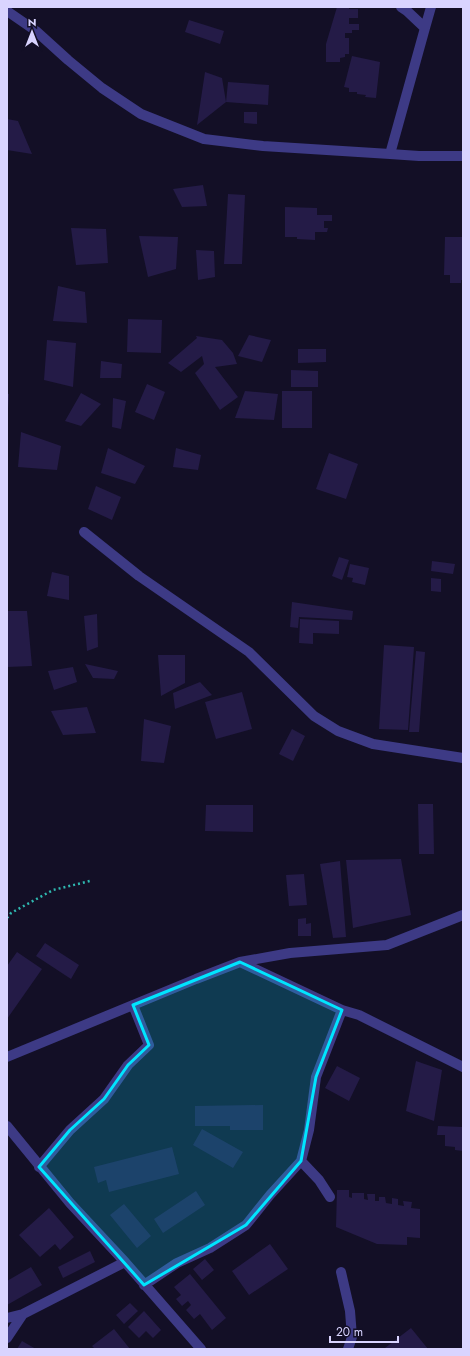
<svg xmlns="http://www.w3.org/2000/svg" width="470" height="1356" font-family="Jost,sans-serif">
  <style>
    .building { fill: #241b47 }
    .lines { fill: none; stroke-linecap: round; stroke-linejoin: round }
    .path { stroke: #2fb8b0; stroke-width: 2.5; stroke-dasharray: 2 3; stroke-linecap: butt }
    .minor { stroke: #3d3a85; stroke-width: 10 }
    .marked { fill: #00e5ff; fill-opacity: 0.2; stroke: #00e5ff; stroke-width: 3; stroke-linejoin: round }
  </style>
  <rect width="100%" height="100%" fill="#130f26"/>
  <path class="building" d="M337,7H349V9H358V18H349V24H359V30H352V33H345V38H349V54H345V57L340,58V62H326V44Z
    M189,20L224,31L220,44L185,32Z
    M352,56L380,62L376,98L365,97L366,95L357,94V92H349V88L344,87Z
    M205,72L222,78L226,102L228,82L269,85L268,105L226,102L197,125Z
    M244,112H257V124L244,123Z
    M7,119L18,121L32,154L7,150Z
    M203,185L207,206L182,207L173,189Z
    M228,194L245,195L242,264H224Z
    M285,207L317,208V215H332V221H324V228H328L327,232H315V240L297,239V237H285Z
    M71,228L106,229L108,263L76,265Z
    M139,236L178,237L176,269L148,277Z
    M445,237H463V280H461V283H450V275H444Z
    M196,250L214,251L215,277L198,280Z
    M58,286L85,292L87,323L53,321Z
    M128,319L162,320L161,353L127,352Z
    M249,335L271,340L262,362L238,356Z
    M196,336L222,340L233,353L237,364L215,367L238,397L220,410L195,373L204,364L202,356L181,372L168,363L197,338Z
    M47,340L76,343L73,387L44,380Z
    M298,349H326V362L298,363Z
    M101,361L122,364L121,378H100Z
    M291,370L318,371V387H291Z
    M147,384L165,392L154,420L135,412Z
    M245,391L278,394L274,420L235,418Z
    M282,391H312V428H282Z
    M81,393L101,404L81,426L65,421Z
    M7,394H9L8,409H7Z
    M113,398L126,401L121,429L112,427Z
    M21,432L61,446L57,470L18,467Z
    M108,448L145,466L135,484L101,473Z
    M176,448L201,455L198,470L173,467Z
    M329,453L358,464L346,499L316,489Z
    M96,486L121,497L112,520L88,509Z
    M339,557L349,560L342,580L332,576Z
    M432,561L455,564L453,574L431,571Z
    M350,564L369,568L365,585L352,582L353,578L347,577Z
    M52,572L69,576V600L47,596Z
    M431,578L441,579V592L431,591Z
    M292,602L353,611L352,620L299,617L298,628L290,627Z
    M7,611H27L32,666L7,667Z
    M97,614L98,647L87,651L84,616Z
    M300,619L339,621V634L313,633V644L299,643Z
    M384,645L414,647L408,730L379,729Z
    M416,651L425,652L419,732H409Z
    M158,655H185V683L161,696Z
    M85,664L118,671L114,679L93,678Z
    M73,667L77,682L54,690L48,671Z
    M200,682L212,695L175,709L173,693Z
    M242,692L252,729L216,739L205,702Z
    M87,707L96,733L63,735L51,711Z
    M144,719L171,726L164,763L141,761Z
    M292,729L305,736L293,761L279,754Z
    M418,804H433L434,854H419Z
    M206,805H253V832L205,831Z
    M401,859L411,915L353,928L346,860Z
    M340,861L346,937L333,938L320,864Z
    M304,874L307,905L289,906L286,875Z
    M306,918V924L311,923V936H298V919Z
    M45,943L79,965L71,979L36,956Z
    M17,952L42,969L7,1019V966Z
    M416,1061L442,1070L434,1121L406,1111Z
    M337,1066L360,1078L349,1101L325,1088Z
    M263,1105V1130H230V1126H195V1106Z
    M438,1126L463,1127V1151L455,1150V1147L445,1146V1135H437Z
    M202,1129L243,1152L233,1168L193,1145Z
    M172,1147L179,1174L109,1192L106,1180L98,1183L94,1167Z
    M337,1190H349V1197L352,1198V1193H364V1199L368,1200L367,1194H375V1201H379V1197H385L386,1203L392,1204V1198L398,1199V1205L404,1206L403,1201L412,1202L411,1208L420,1209V1238L407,1237V1245L377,1244L336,1227Z
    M196,1191L205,1205L163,1233L154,1219Z
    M124,1204L151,1236L137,1248L110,1215Z
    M49,1208L74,1237L60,1250L55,1244L40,1257L19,1235Z
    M270,1244L288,1269L249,1295L232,1271Z
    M90,1251L95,1262L63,1278L58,1267Z
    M205,1259L214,1270L202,1280L193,1269Z
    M31,1267L42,1285L7,1305V1281Z
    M190,1274L226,1318L212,1330L200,1314L194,1319L186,1310L191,1305L188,1301L182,1306L176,1299L181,1295L174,1287Z
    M130,1303L138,1311L124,1324L116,1315Z
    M144,1311L161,1330L153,1338L146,1331L139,1338L128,1327Z
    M411,1328L428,1349H386L385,1348Z
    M114,1329L130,1349H95L92,1346Z
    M22,1341L36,1349H17Z"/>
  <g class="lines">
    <path class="path" d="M7,918L11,913L53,890L90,881"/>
    <path class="minor" d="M7,11L36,31L68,60L102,88L141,114L204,139L263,146L390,154L419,156H463
      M425,28L431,7
      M390,154L425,28L407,11L401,7
      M84,532L139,576L249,652L314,716L338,731L373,744L463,758
      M240,962L342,1010L359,1015L463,1067
      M7,1057L196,979L240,962L290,953L387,945L463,915
      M7,1126L70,1203L125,1262L201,1349
      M301,1161L319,1180L330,1197
      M39,1167L70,1130L104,1099L128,1065L149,1045L133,1005
      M341,1272L350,1311L352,1337L348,1349
      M144,1285L177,1263L210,1248L246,1225L270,1195L301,1161L309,1130L316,1077L342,1010
      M7,1318L23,1314L125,1262
      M7,1338L23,1314"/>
  </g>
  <path class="marked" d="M240,962L342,1010L316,1077L301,1161L246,1225L144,1285L39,1167L70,1130L104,1099L128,1065L149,1045L133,1005Z"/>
  <rect width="470" height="1356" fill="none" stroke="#d9d4ff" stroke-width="16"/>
  <g transform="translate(32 32)" stroke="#130f26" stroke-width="3" paint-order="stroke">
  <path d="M0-3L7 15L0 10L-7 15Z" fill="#d9d4ff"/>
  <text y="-6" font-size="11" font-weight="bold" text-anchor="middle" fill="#d9d4ff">N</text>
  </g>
  <path d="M330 1336v6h68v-6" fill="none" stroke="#d9d4ff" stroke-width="2"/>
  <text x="336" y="1336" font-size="12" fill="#d9d4ff" stroke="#130f26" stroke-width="3" paint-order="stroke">20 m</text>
</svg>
